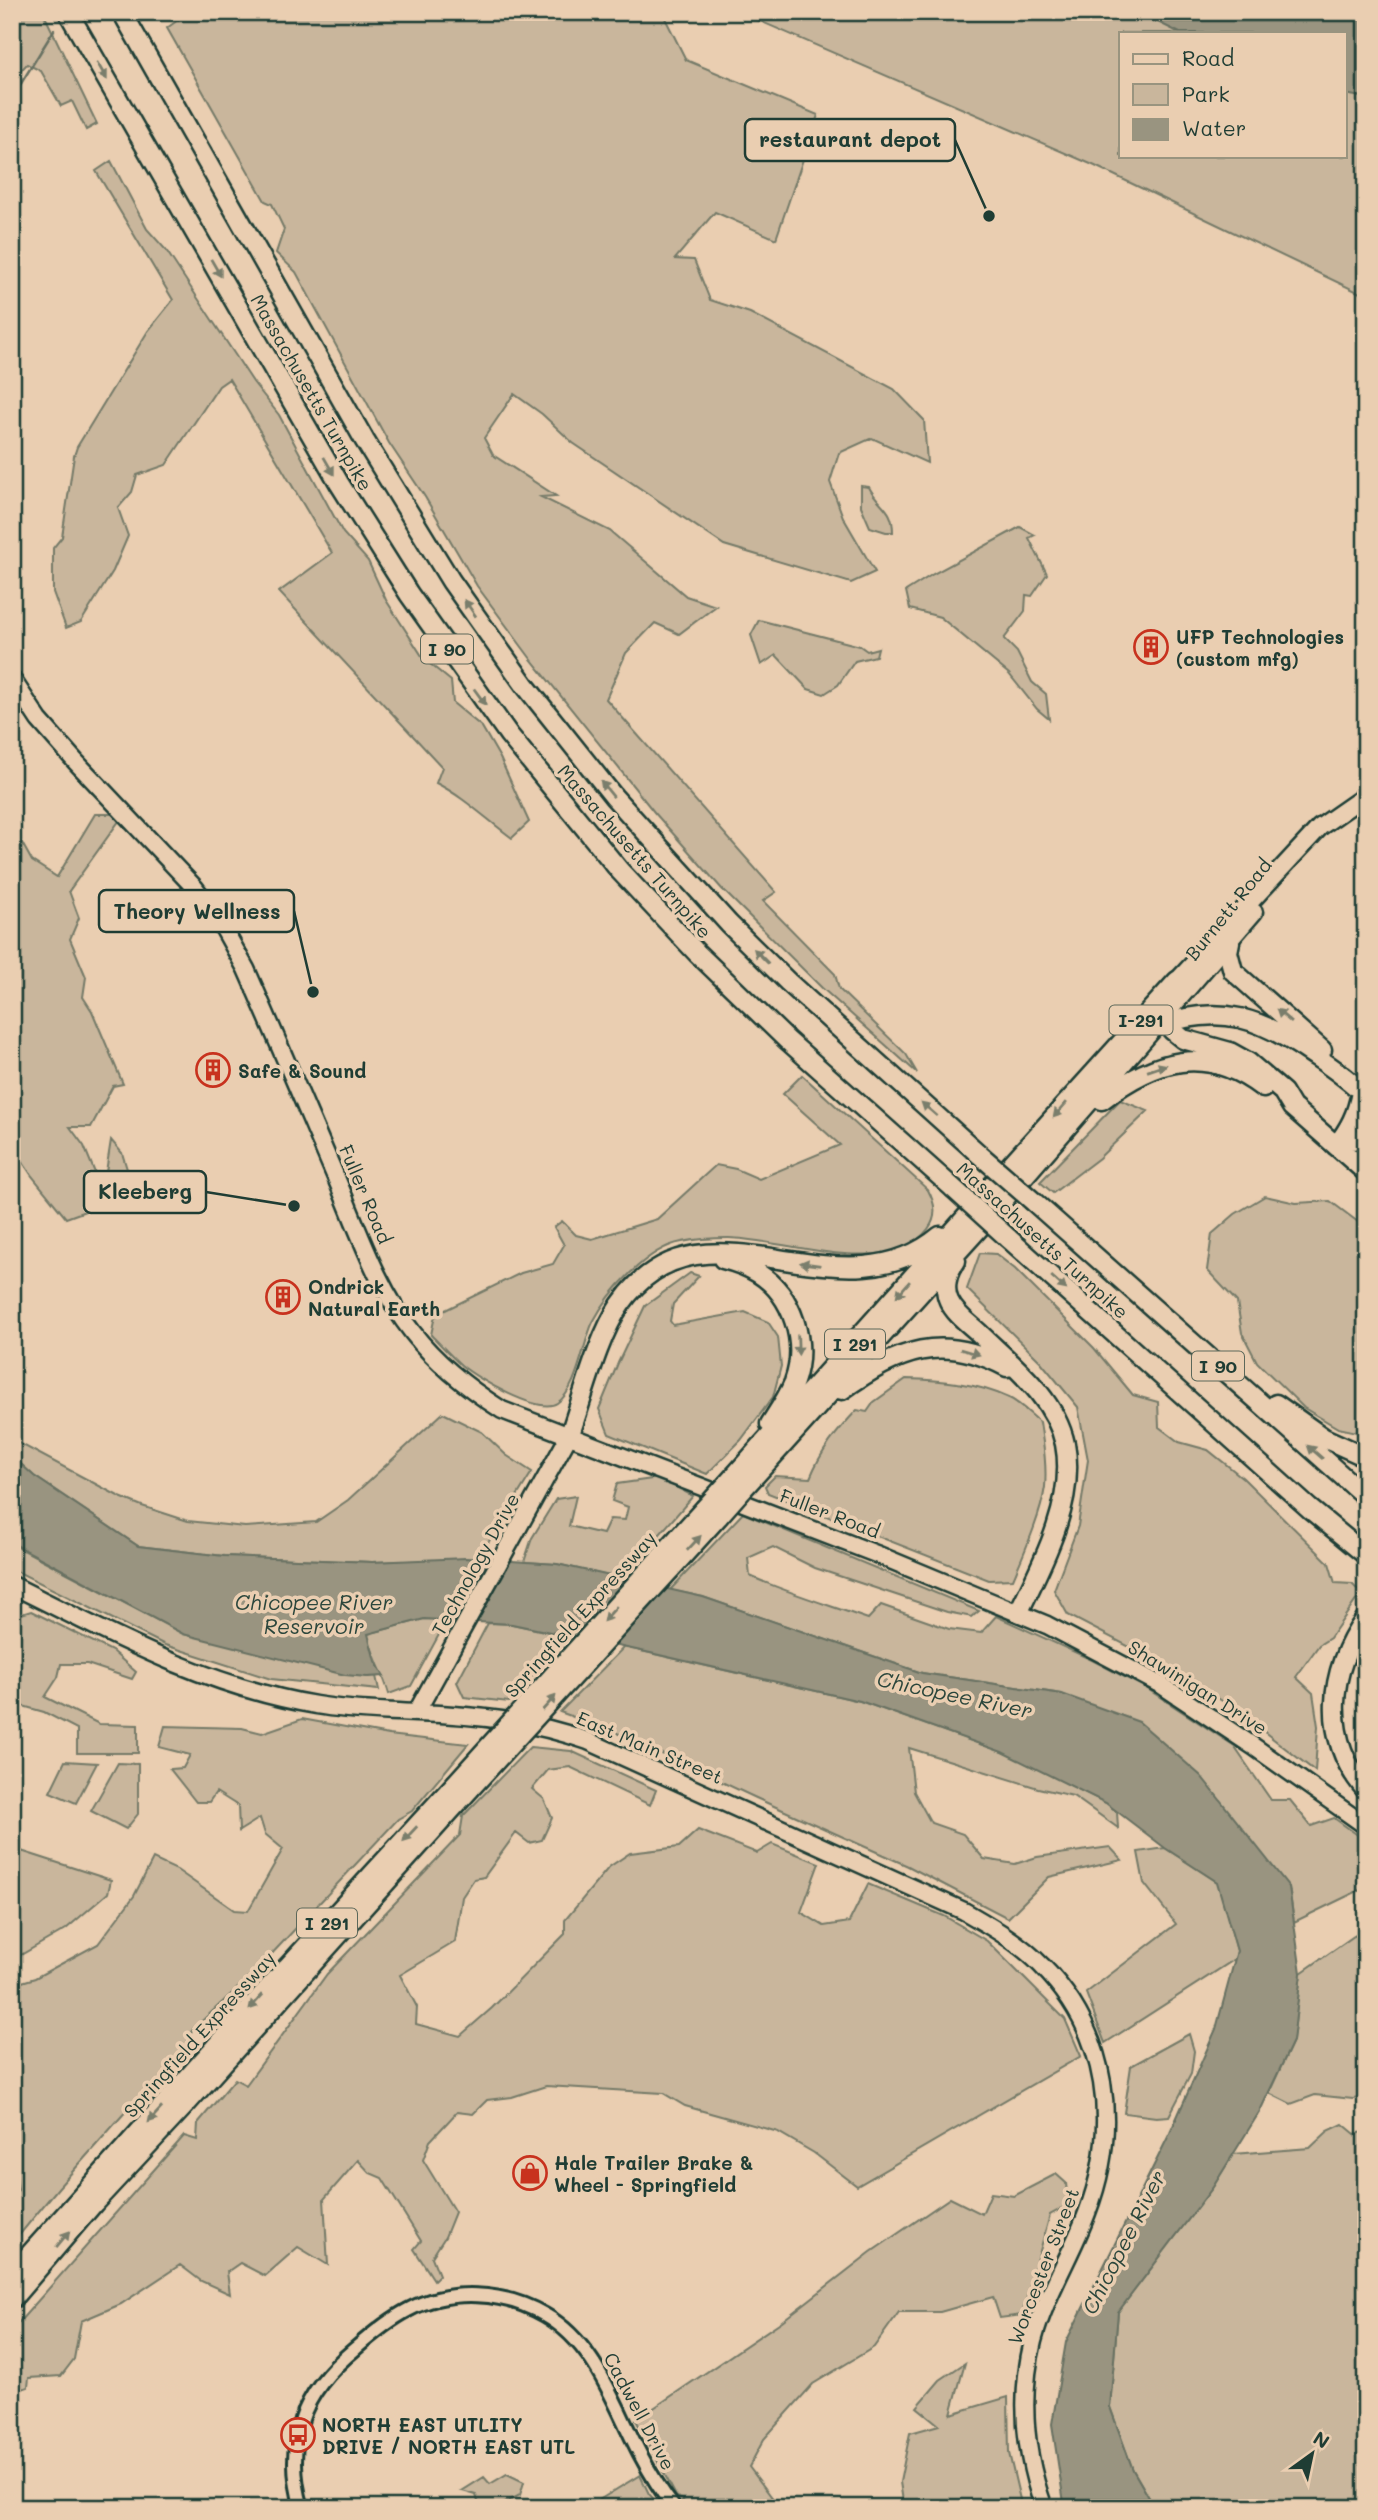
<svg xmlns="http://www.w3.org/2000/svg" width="1378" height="2520" font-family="Mali,sans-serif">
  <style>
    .green { fill: #c9b69c; stroke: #747a68; stroke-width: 2; fill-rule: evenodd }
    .water { fill: #999480; stroke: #687162; stroke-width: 2 }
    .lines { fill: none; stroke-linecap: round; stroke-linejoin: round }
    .stream { stroke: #687162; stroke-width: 2.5 }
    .minor-casing { stroke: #1f3d34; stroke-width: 18 }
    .major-casing { stroke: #1f3d34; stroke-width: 21 }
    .highway-casing { stroke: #1f3d34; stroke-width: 23 }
    .minor { stroke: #eaceb1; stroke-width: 12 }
    .major { stroke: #eaceb1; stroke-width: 16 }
    .highway { stroke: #eaceb1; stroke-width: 18 }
    .highway-bridge-casing { stroke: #1f3d34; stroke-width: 23; stroke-linecap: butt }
    .highway-bridge { stroke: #eaceb1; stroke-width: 18 }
    .oneway { fill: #7a7e6c }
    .labels { text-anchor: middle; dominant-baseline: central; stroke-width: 7; stroke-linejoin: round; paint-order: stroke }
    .shield { fill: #eaceb1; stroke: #5c685a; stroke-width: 2 }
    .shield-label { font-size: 18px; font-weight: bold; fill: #1f3d34 }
    .street-label { font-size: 19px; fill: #1f3d34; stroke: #eaceb1 }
    .poi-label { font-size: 19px; font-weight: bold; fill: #1f3d34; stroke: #eaceb1; text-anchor: start }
    .water-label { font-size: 21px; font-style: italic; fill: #2b463c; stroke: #eaceb1 }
    .leader { fill: none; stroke: #1f3d34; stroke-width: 2.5 }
    .callout-dot { fill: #1f3d34; stroke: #eaceb1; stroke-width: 2.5 }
    .callout { fill: #eaceb1; stroke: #1f3d34; stroke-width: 2.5 }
    .callout-label { font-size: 21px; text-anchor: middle; font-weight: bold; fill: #1f3d34 }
  </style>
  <rect width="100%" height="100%" fill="#eaceb1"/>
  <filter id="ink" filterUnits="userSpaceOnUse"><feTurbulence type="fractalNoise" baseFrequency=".0143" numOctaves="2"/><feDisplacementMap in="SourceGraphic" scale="14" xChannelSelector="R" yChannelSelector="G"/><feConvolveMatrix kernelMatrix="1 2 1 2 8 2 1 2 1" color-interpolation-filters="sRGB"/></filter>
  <g filter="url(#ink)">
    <path class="green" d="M12,12H43L97,124L86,130L72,101L61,106L41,71L27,64L12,80Z
      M179,12H662L686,60L818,115L776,239L715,212L675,259L694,260L710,300L750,313L894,389L924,420L927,463L872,438L839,453L830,482L843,517L875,572L851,583L724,545L573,443L542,414L514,394L484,438L493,455L556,496L541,497L610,531L686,596L716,606L679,634L655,623L626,653L606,699L776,892L763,901L835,974L839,989L906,1054L917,1073L822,988L722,889L654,812L531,659L477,586L425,497L389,443L296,272L276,253L284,229L272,204L265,201L167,28L178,20Z
      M739,12H1366V296L1093,165ZM1121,33H1345V156H1121Z
      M111,161L147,229L166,250L253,382L279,415L343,533L368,561L386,600L424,659L451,681L453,703L482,727L500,758L529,822L512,838C486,819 464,797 436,783L442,767L279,592L332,553L229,379L219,386L166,465L137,475L132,492L118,508L128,536L113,571L81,622L66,628L53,592V548L62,537L74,456L77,447L148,331L173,300L96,171Z
      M861,486L869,487C879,507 893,507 893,532H886L870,527L861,506Z
      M1020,527L1035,535L1029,538L1047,574L1032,596L1026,595L1025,611L1004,639L1017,652L1032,682L1046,694L1049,719L1037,709L1009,674L940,617L910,609L906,591L933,574Z
      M759,620L860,646L867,651L878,648L876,656L855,661L838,685L824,694L808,689L776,655L761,665L751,635Z
      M95,814H113L119,821L69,891L79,918L70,939L86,977L83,997L92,1011L123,1084L113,1086L91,1127H70L84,1146L95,1173L106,1172L111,1140L122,1153L131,1182L88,1210L66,1218L32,1176L12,1146V838L22,843L32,861L57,877Z
      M802,1075L928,1190C935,1203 938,1216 928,1229C889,1280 784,1239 729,1238C714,1238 696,1239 682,1242C647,1248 609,1292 593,1322C582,1345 578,1389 557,1403C539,1415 476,1378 461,1365C451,1356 441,1345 431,1335L435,1315L521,1273L553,1264L564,1245L554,1227L562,1221L576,1235L592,1239L657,1219L716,1165L736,1169L759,1179L840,1145L783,1094Z
      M1120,1100L1148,1111L1099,1158L1053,1193L1040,1182Z
      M1265,1196L1296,1203L1330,1201L1366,1228V1434L1338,1428L1304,1408L1257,1362L1242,1333L1237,1302L1207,1270L1212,1234L1235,1214Z
      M980,1253L996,1254L1015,1269L1094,1348L1133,1395L1158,1402L1159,1427L1179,1442L1208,1450L1243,1478L1329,1563L1335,1583L1352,1584L1361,1593L1330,1638L1319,1645L1296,1677L1313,1693L1318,1726L1315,1771L1233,1708L1176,1671L1068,1615L1054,1590L1078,1526L1088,1460L1078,1407L1041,1362L967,1289Z
      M690,1273L699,1276L673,1304L670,1321L673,1325L745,1312L768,1322L778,1337L781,1366L773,1397L741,1440L707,1474L609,1434L599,1409L618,1363L645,1306Z
      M906,1379C940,1380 978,1383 1009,1398C1020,1403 1030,1414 1040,1422C1043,1442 1047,1465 1045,1487C1041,1515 1024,1553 1013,1579L989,1580L768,1493L765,1486L775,1476L810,1478C821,1451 836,1432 857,1410L867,1412L874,1402Z
      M443,1413L482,1432L506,1455L532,1472L478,1559L372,1562L224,1556L138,1546L34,1476L12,1456V1438L15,1441L120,1497L142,1506L188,1521L245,1527L316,1522L348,1500Z
      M659,1478L693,1496L621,1579L557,1564L524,1562L532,1538L556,1499L576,1496L569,1526L603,1534L610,1519L625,1520L628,1507L612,1501L617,1484Z
      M743,1513L979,1611L972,1617L947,1612L815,1568L773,1547L748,1558L750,1576C788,1593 829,1605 868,1619L881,1605L949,1629L981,1633L996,1616L1092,1660L1146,1688L1233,1745L1271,1800H1290L1311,1826L1334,1818L1366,1841V1887L1294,1922L1289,1887L1062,1694L922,1673L703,1597L670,1590Z
      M12,1544L184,1634L367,1677L376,1676L379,1690L271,1679L165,1645L12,1569Z
      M31,1611L112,1651L136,1672L132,1679L87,1664H61L58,1677L45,1697L99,1724L138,1725V1753H77V1729L44,1712L12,1703V1617Z
      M424,1619L447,1620L411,1686L389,1694C383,1673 373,1656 367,1634Z
      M488,1623L512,1624L567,1636L509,1702L464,1697L457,1682Z
      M624,1647L860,1701L1003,1752L1106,1803L1117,1812L1118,1828L1073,1796L1038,1788L909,1748L914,1792L931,1823L963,1834L984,1859L1015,1864L1037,1857L1110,1847L1122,1860L1049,1877L1008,1918L908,1866L756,1798L617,1733L560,1712Z
      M302,1719L389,1735L468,1744L412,1811L398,1819L253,1974L192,2030L180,2063L143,2092L58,2188L12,2244V2197L18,2190L12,2146V1985L35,1978L98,1944L134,1896L153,1859L177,1870L234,1910L248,1911L283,1849L265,1834L260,1818L239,1831L238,1806L216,1792L209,1802H196L170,1769L183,1768L190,1755L159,1747L165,1726L242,1728L262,1733Z
      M530,1747L571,1751L656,1790L650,1805L570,1767L548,1770L532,1789L544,1799L552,1818L542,1840L529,1843L516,1833L484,1877L474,1879L462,1897L455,1942L400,1975L417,2007L416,2024L460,2036L492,2008L565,1934V1920L609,1867L630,1853L679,1847L698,1830L757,1853L772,1844L819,1863L801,1912L824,1926L849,1922L868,1884L944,1916L987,1941L1065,2019L1081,2056L857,2186L814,2153L778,2132L685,2106L663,2093L546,2086L512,2097L487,2100L473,2114L457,2112L430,2141L423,2160L455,2212L445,2237L432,2257L439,2275L434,2280L414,2249L421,2241L382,2178L370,2173L358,2160L324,2199L328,2265L298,2247L265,2276L240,2263L227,2272L230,2294L201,2281L180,2265L121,2304L81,2321L74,2359L61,2376L29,2378L28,2387L12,2392V2330L184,2136L197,2140L198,2123L235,2079L246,2085L327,1974L460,1835L463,1816Z
      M65,1761L97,1763L76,1803L50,1792Z
      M118,1763L138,1764V1814L126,1829L91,1811Z
      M1165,1848L1218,1882L1237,1951L1235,1959L1105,2043L1086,1993L1176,1924L1144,1883L1138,1852Z
      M18,1850L111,1880L108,1893L66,1929L12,1960V1853Z
      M1366,1931V2097L1353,2099L1315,2095L1291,2104L1269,2093L1293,2041L1301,1973L1354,1936Z
      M1189,2034L1194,2051L1191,2074L1169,2116L1156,2117L1124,2113L1131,2066Z
      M1343,2124L1355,2134L1366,2131V2508H1155L1133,2470L1110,2407L1118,2312L1213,2187L1233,2154L1310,2148L1328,2131Z
      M1056,2174L1066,2183L1068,2205L1050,2215L1022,2315L1000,2318L993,2297L940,2312H899L874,2347L813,2384L764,2439L749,2467L780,2508H693L676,2496L636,2420L782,2321L871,2252L950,2198L982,2214L991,2193L1014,2196Z
      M965,2363L951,2414L1008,2397L1009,2453L1022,2508H904L900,2482L910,2433L939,2425L917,2407L940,2380Z
      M507,2474L524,2482L520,2495L501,2505V2508H480L476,2495L462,2491L484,2477L490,2484Z
      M640,2475L649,2494L662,2508L622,2506L586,2508Z"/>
    <path class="water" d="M1137,12H1366V98L1345,94V33H1180Z
      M12,1456L34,1476L138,1546L224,1556L372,1562L466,1558L557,1564L703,1597L922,1673L1062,1694L1139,1722L1201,1776L1289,1887L1301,1973L1293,2041L1260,2111L1213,2187L1118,2312L1110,2407L1133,2470L1155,2508H1067L1064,2503L1052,2424L1066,2342L1170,2133L1216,2029L1237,1951L1217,1882L1165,1848L1106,1803L1002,1752L860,1701L646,1652L512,1624L424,1619L368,1634L375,1661L384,1676L367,1677L345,1675L183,1634L12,1543Z"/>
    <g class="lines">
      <path class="stream" d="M12,98L54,30"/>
      <g class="minor-casing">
        <path id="minor" d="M302,2508C293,2478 292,2449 302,2419C311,2390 333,2367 356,2348C372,2334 389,2320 408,2310C450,2288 504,2291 545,2315C596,2344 614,2405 640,2454C650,2473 661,2491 674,2508"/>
      </g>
      <g class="major-casing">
        <path id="major" d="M12,679L39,720L76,762L195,888L220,922L246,969C277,1039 307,1110 337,1180C359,1232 378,1289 413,1333C437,1364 469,1389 502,1410L876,1554L1047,1625L1163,1686L1253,1746L1366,1826
          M1177,981L1320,827L1366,795
          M1166,1014L1254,912
          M12,1585C110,1634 207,1687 316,1705C350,1711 383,1711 416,1713C475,1715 533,1721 588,1741L964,1911C992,1927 1020,1943 1042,1966C1109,2033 1120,2127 1087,2213C1071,2256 1045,2296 1033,2341C1019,2398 1024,2452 1044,2508
          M416,1713L570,1434"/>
      </g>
      <g class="highway-casing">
        <path id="highway" d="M68,12L339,483L409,594L509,735L620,871L697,953L787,1040L953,1188
          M122,12L365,441L451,581L524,684L614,797L729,924L788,982L980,1155
          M1230,942L1228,952L1233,971L1322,1050
          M1172,991L1165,1015L1172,1030L1183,1039L1230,1052L1248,1062L1283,1092L1292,1107L1366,1172
          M1157,1026C1222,1003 1261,1018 1315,1056C1333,1068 1350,1080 1366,1096
          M1102,1100C1155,1059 1206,1044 1263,1088
          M1336,1146C1350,1128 1357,1114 1361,1092
          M1336,1146L1350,1140L1366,1139
          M1034,1202L1366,1497
          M1008,1238L1310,1509L1366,1555
          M723,1259C735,1262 747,1266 758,1273C793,1295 808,1343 794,1382C788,1397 779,1410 770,1424
          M956,1261C947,1272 943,1288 949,1301C955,1314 968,1323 978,1332C1011,1364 1055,1397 1065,1444C1076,1500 1043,1563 1019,1611
          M842,1390C899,1350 941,1332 1007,1367
          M1276,1404L1324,1438L1366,1457
          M570,1434C583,1397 598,1337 620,1305C702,1186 838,1322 940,1236
          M727,1484L968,1215L979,1200L1177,981
          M742,1490L980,1227L1153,1028
          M655,1563L704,1509
          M670,1570L719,1516
          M1366,1618C1328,1671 1321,1738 1366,1790
          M12,2274L268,1988L455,1784
          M12,2299L94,2203L188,2102L470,1789"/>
      </g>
      <use href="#minor" class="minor"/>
      <use href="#major" class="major"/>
      <use href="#highway" class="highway"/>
      <g class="highway-bridge-casing">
        <path id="highway-bridge" d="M980,1155L1034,1202
          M953,1188L1008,1238
          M704,1509L727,1484
          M719,1516L742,1490
          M455,1784L655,1563
          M470,1789L670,1570"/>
      </g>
      <use href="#highway-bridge" class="highway-bridge"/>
    </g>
    <defs><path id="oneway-solid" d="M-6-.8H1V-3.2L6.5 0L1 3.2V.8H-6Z" transform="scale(1.75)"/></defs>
    <g class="oneway">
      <use href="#oneway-solid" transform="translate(102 71) rotate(60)"/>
      <use href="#oneway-solid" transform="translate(216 268) rotate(60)"/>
      <use href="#oneway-solid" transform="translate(329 466) rotate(60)"/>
      <use href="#oneway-solid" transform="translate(470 608) rotate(-125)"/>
      <use href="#oneway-solid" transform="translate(480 697) rotate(54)"/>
      <use href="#oneway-solid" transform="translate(607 789) rotate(-129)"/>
      <use href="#oneway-solid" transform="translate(761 956) rotate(-135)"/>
      <use href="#oneway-solid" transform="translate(1284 1016) rotate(-139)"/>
      <use href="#oneway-solid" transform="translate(1157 1068) rotate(-19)"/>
      <use href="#oneway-solid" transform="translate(929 1109) rotate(-139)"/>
      <use href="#oneway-solid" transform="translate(1060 1110) rotate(131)"/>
      <use href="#oneway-solid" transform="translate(810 1264) rotate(-172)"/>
      <use href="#oneway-solid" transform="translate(1059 1283) rotate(42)"/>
      <use href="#oneway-solid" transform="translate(903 1289) rotate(131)"/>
      <use href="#oneway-solid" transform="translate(798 1345) rotate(88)"/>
      <use href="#oneway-solid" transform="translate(970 1352) rotate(16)"/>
      <use href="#oneway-solid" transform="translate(1315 1452) rotate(-139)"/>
      <use href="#oneway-solid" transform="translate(694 1543) rotate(-47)"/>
      <use href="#oneway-solid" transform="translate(610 1614) rotate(132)"/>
      <use href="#oneway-solid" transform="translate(549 1703) rotate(-48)"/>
      <use href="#oneway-solid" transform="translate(410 1834) rotate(133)"/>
      <use href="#oneway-solid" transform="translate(256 2002) rotate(132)"/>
      <use href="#oneway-solid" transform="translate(155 2115) rotate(132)"/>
      <use href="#oneway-solid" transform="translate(63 2239) rotate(-50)"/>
    </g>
  </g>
  <defs>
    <g id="building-ring" transform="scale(1.75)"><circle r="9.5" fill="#eaceb1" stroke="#c8321e" stroke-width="1.5"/><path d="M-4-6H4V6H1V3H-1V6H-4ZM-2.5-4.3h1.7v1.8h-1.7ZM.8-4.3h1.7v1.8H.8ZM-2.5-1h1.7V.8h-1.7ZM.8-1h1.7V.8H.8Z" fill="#c8321e"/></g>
    <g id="shop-ring" transform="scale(1.75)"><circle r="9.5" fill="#eaceb1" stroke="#c8321e" stroke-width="1.5"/><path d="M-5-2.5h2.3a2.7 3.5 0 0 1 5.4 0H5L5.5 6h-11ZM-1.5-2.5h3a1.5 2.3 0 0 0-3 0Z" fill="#c8321e"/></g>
    <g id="bus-ring" transform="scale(1.75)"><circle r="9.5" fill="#eaceb1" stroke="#c8321e" stroke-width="1.5"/><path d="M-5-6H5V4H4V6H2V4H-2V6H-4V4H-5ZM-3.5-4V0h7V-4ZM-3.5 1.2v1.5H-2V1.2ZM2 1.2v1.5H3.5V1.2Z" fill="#c8321e"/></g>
  </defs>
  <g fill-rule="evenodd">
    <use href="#building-ring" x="1151" y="647"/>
    <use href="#building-ring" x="213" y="1070"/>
    <use href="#building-ring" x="283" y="1297"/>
    <use href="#shop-ring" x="530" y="2173"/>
    <use href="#bus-ring" x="298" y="2435"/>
  </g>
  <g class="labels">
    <g class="shield">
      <rect x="421" y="634.5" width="52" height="29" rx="5"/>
      <rect x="1109.5" y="1005.5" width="63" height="29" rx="5"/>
      <rect x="825" y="1329.5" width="60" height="29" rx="5"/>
      <rect x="1192" y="1351.5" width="52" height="29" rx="5"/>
      <rect x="297" y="1908.5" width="60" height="29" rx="5"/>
    </g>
    <g class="shield-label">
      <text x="447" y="649">I 90</text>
      <text x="1141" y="1020">I-291</text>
      <text x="855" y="1344">I 291</text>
      <text x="1218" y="1366">I 90</text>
      <text x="327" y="1923">I 291</text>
    </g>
    <g class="street-label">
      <text transform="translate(312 392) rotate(60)">Massachusetts Turnpike</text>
      <text transform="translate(635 851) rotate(49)">Massachusetts Turnpike</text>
      <text transform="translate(1228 909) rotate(-51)">Burnett Road</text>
      <text transform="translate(366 1194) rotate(67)">Fuller Road</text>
      <text transform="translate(1043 1240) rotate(42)">Massachusetts Turnpike</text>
      <text transform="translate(830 1513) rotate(21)">Fuller Road</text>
      <text transform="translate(475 1564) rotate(-61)">Technology Drive</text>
      <text transform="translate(580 1614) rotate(-48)">Springfield Expressway</text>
      <text transform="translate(1198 1687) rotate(32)">Shawinigan Drive</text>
      <text transform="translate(650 1747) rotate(23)">East Main Street</text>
      <text transform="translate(199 2034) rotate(-48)">Springfield Expressway</text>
      <text transform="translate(1043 2266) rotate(-69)">Worcester Street</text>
      <text transform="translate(640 2411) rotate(62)">Cadwell Drive</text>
    </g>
    <g class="poi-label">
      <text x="1176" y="636">UFP Technologies<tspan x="1176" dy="22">(custom mfg)</tspan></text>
      <text x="238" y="1070">Safe &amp; Sound</text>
      <text x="308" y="1286">Ondrick<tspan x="308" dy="22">Natural Earth</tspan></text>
      <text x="554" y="2162">Hale Trailer Brake &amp;<tspan x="554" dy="22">Wheel - Springfield</tspan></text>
      <text x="322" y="2424">NORTH EAST UTLITY<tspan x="322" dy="22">DRIVE / NORTH EAST UTL</tspan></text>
    </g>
    <g class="water-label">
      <text x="314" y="1601">Chicopee River<tspan x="314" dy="24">Reservoir</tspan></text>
      <text transform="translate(955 1694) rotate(12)">Chicopee River</text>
      <text transform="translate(1123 2242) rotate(-63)">Chicopee River</text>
    </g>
  </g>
  <path class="leader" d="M989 216L955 140M313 992L294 911M294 1206L206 1192"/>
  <g class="callout-dot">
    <circle cx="989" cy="216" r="7"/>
    <circle cx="313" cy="992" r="7"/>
    <circle cx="294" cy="1206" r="7"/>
  </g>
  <g class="callout">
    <rect x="745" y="119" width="210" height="42" rx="7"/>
    <rect x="99" y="890" width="195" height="42" rx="7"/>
    <rect x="84" y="1171" width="122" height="42" rx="7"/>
  </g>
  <g class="callout-label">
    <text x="850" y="147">restaurant depot</text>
    <text x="197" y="919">Theory Wellness</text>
    <text x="145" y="1199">Kleeberg</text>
  </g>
  <rect width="1378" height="2520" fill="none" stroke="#eaceb1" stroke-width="42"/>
  <rect x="21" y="21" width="1336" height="2478" fill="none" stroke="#1f3d34" stroke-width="2.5" filter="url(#ink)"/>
  <rect x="1119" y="32" width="228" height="126" fill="#eaceb1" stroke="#99947f" stroke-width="2"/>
  <rect x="1133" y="54" width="35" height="10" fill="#eaceb1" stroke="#99947f" stroke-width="2"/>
  <text x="1182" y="66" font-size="21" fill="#1f3d34">Road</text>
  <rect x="1133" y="84" width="35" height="21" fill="#c9b69c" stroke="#99947f" stroke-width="2"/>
  <text x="1182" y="102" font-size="21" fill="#1f3d34">Park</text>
  <rect x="1133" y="119" width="35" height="21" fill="#999480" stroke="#99947f" stroke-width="2"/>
  <text x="1182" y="136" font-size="21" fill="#1f3d34">Water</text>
  <g transform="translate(1312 2454) rotate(33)" stroke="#eaceb1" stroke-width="5" paint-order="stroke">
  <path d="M0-5L12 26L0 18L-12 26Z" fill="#1f3d34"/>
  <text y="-10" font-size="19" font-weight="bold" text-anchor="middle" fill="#1f3d34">N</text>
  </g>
</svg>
